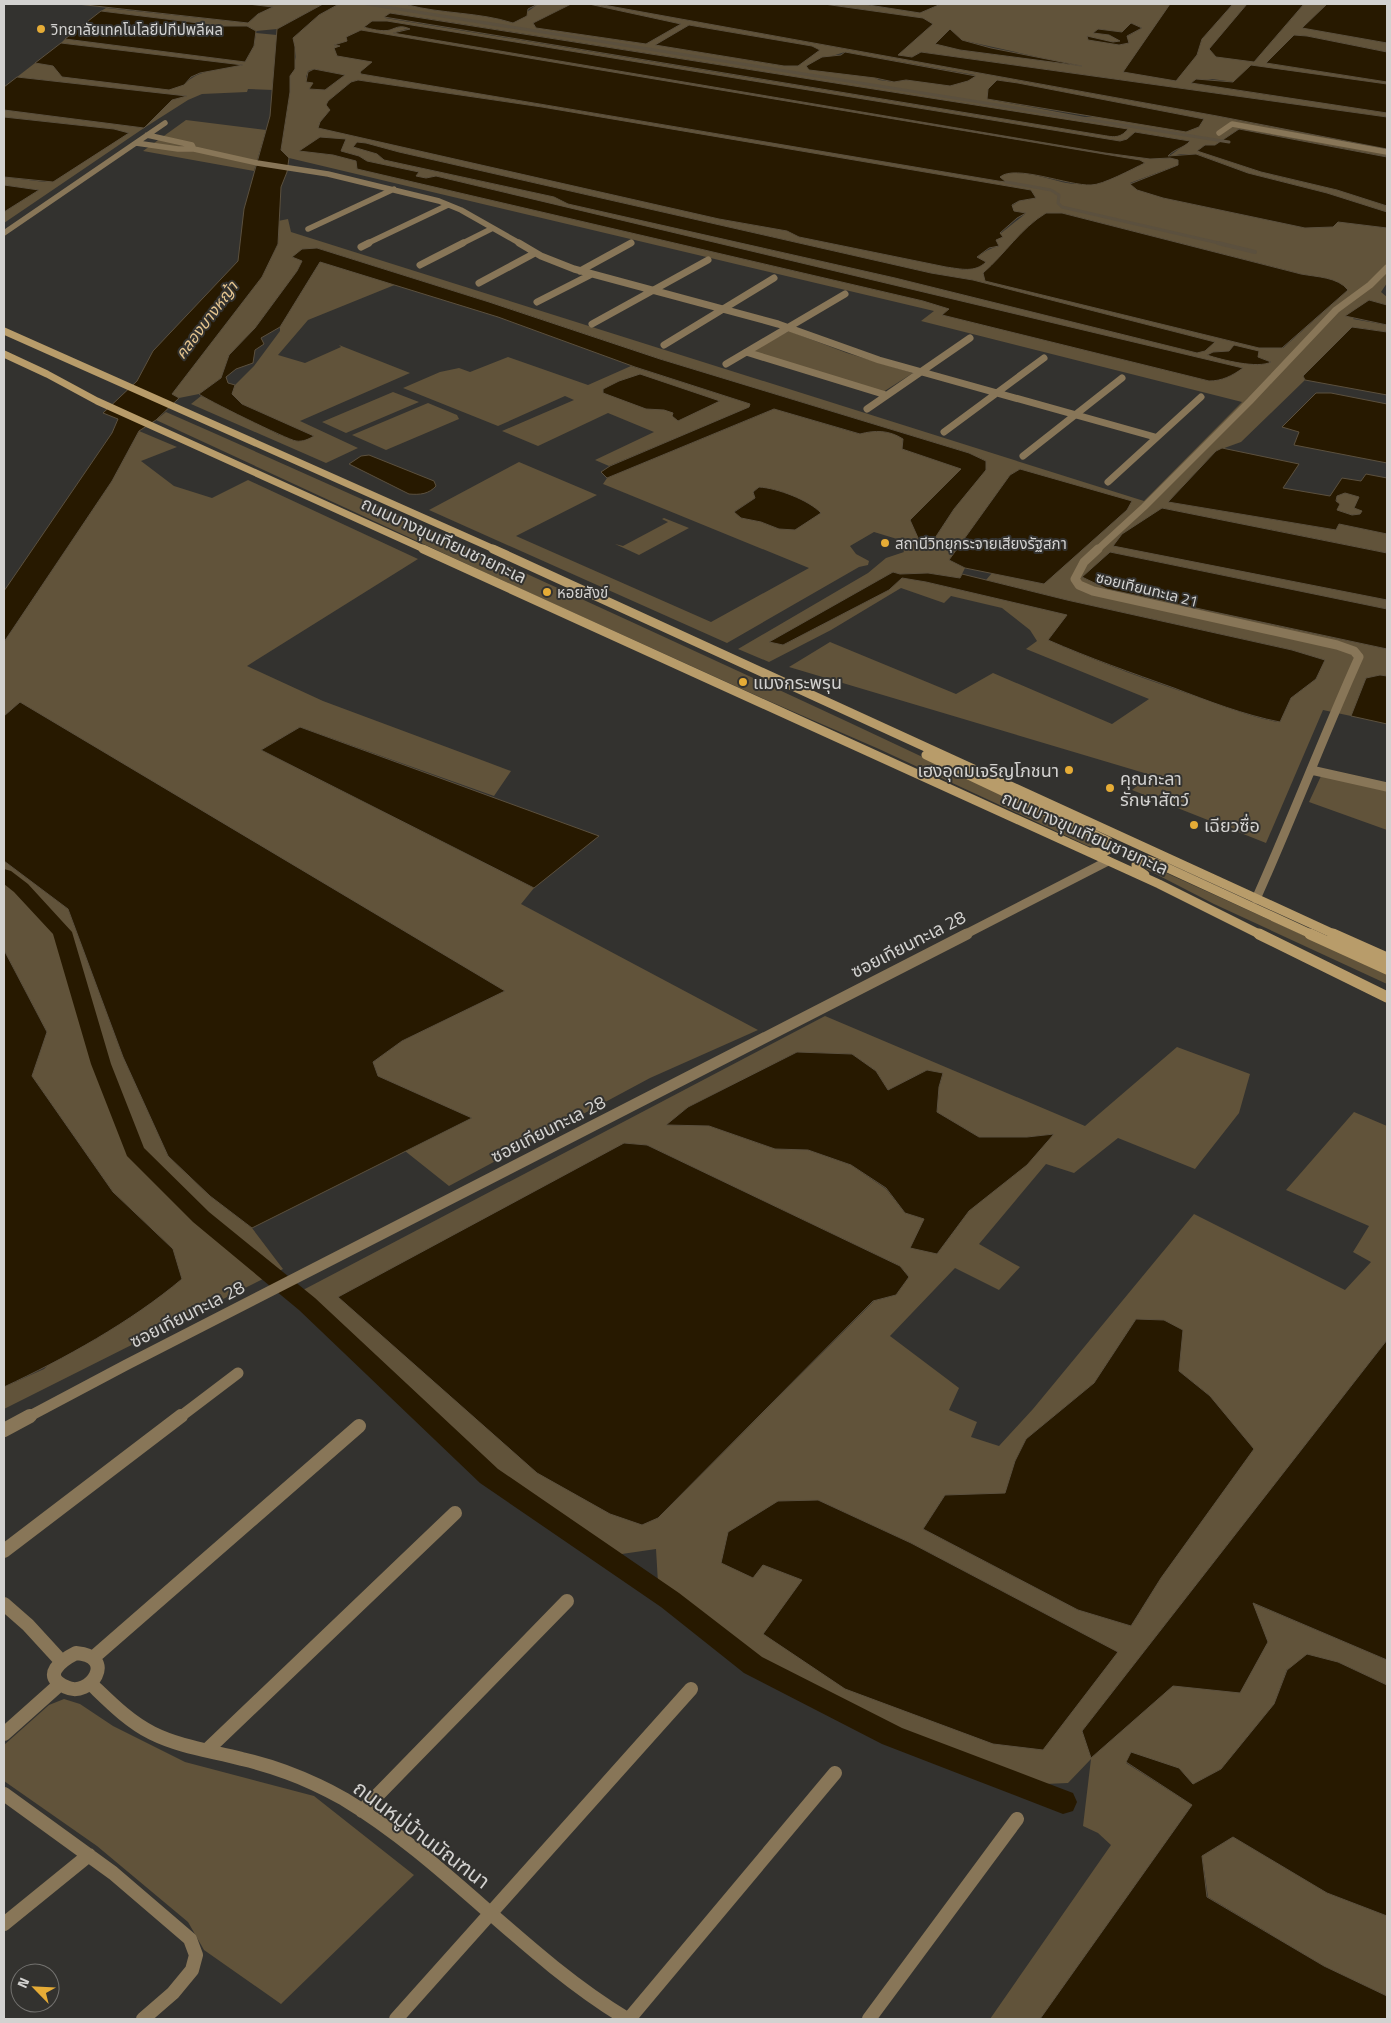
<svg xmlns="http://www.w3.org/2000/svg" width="1391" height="2023" font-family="'Titillium Web','Noto Sans Thai',sans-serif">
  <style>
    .green { fill: #61533a; fill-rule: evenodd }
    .water { fill: #271900; stroke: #5b503e; fill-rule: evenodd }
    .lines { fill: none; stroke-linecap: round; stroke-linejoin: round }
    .stream-far1 { stroke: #5b503e; stroke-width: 3 }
    .stream { stroke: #5b503e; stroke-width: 4 }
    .canal { fill: #271900; fill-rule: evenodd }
    .minor-far4 { stroke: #887658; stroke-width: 5.5 }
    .minor-far3 { stroke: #887658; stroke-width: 7 }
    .minor-far2 { stroke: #887658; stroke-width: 9 }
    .minor-far1 { stroke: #887658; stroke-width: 11 }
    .minor { stroke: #887658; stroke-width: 14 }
    .secondary-far2 { stroke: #b89c6a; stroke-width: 7 }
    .secondary-far1 { stroke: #b89c6a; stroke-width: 9 }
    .secondary { stroke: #b89c6a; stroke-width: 11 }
    .poi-dot { fill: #e6ac36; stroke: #33322f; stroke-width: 2 }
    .labels { text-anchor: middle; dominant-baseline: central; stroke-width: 4; stroke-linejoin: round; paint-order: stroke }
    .far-poi-label { font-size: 15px; fill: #d3d2d0; stroke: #33322f; text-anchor: start }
    .far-street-label { font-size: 15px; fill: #d3d2d0; stroke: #33322f }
    .far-water-label { font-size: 16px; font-style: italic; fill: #e5c58f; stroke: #33322f }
    .street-label { font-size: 18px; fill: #d3d2d0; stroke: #33322f }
    .poi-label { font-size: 18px; fill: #d3d2d0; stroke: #33322f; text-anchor: start }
    .near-street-label { font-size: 21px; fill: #d3d2d0; stroke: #33322f }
  </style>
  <rect width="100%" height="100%" fill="#33322f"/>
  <path class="green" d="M248,4H323L277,29L256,31L247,26H223L101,11L106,8L248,23L258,14L272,7Z
    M339,4H409L408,5C443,14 479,12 512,23L538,4H584H571L533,23L536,28L646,44L681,24L589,4H598L1217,116L1387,149V157L1239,129L1215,145H1205L1197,151L1261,172L1337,190L1387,206V212L1327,193L1248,173L1197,154H1181L1168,157L1190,141L1135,132L1127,139L1120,141L387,21H377L364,27C382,34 393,24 410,28L396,32L1105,153L1150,159L1170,158L1179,160L1178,165L1130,183L1163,198L1305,228L1338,222L1387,228V283L1381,292L1387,297V305L1369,300L1353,319L1387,325V332L1361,328L1303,376L1305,380L1241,442L1216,451L1168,502L1335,530L1339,524L1387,534V553L1162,508L1387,600V609L1110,552L1107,589L1387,649V676L1380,675L1366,678L1351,716L1323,710L1266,843L1132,790L1151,775L789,667L830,642L956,694L993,673L1112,724L1149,699L1026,649L1037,641L1030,630L1002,608L951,596L944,603L901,588L831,630L769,662L738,649L868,573L886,558L904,552L897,539L874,532L850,546L856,554L869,561L868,565L859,567L727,643L429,510L519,462L597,495L516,536L711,622L809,568L603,484L607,478L774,409L859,434C875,430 889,430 903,439L902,449L961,469L946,485L935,538L986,461L969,453L660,359L489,302L317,248L292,257L302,261L297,271L255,328L229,355L221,378L199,394L179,398L172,394L262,277L278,244V221L288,219L291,232L1144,501L1242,402L921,321L934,311L289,158L281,150L290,92V76L296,57L293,38L319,15ZM390,13L430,19L1127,129L1101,135L385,18ZM689,25L812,46L819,50L798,66H784L656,45ZM372,32L1121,158L1140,160C1129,165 1083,185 1075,184C1054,183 1017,164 999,177L1005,182L998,181L361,74L372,62L337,44L344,43ZM845,52L975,75L950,85L906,80L894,82L879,80L832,56ZM314,69L345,75L325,90L310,89L313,83L306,77L308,71ZM358,80L542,107L1036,198L1019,201L1012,206L1014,211L1025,214L1000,234L1003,237L995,240L999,246C984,250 975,258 966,270L946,267L799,237L787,231L719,219L319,128L320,122L330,110L328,101L351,82ZM997,80L1018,83L1204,119L1085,117L987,99ZM345,139L341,151L359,156L367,161L419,172L416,176L426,178L436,176L1242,368C1232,376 1222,381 1209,381L942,315L949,309L923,301L358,169L356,161L333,155L300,151L311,144ZM366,143L399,152L931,273L973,280L1215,342L1197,353L895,278L568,204L554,197L384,160L377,154L353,147ZM1062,213L1301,274L1320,277L1348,290L1283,348H1259L985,281L984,273L998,260ZM1229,351H1258V357L1271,362L1213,352ZM1020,469L1044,584L992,573L986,580L1067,600L1292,650L1325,660L1316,679L1291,698L1280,722C1255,719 1230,708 1207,700C1153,682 1100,663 1048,640L1068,615L926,582L902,578L889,590L783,645L770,642L893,572L900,574L928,573L960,578L965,568L949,560L1010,475ZM759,487L794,497L779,529L761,522L741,518L735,511L755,498L753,492Z
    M824,4H862L920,13L941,4H1171L1197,55L1202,39L1233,4H1247L1210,49L1254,62L1304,4H1327L1303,28L1387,43V52L1307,36L1294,35L1267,63L1387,82V84L1251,66L1234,82L1212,79L1191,83L1387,113V117L921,52L912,57L897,55L933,24L922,18ZM1131,23L1142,28L1126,37L1129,43L1119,45L1087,37L1113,42L1121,41L1109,35L1094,33L1098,29L1122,32ZM950,29L961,40L1074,65L960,50L936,43Z
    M256,33L277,35L273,90L248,89L247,92L202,94L188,100L144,128L4,223V212L39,190L4,185V177L45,182L128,133L114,129L4,117V110L144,128L172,100L185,96L17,77L35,63L184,85C197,69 222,70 241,65L61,43L65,39L245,62L254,46Z
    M186,120L266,130L254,171L143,151Z
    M320,262L397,284L308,320L278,355L305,363L341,347L339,345L410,373L300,421L358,448L326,463L191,404L201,396L255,421L279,435L314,437L242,404L231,393L235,385L254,366L280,331V327Z
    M789,331L847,353L913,373L883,392L751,352Z
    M508,357L588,385L631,366L750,404V407L609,466L595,460L654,432L608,413L538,446L502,431L574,400L565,396L498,426L403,388L440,372L459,368L470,372Z
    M393,392L419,402L346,433L322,422Z
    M428,403L457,415L459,419L386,450L352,435Z
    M166,412C480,550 792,695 1103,842L1104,846L1098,848L1088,846L879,749L762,698L484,572L156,420Z
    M139,431L177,447L141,461L174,486L212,498L248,480L418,559L247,666L323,701L511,771L494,796L300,727L261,750L534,888L521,904L758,1030L650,1078L449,1186L405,1151L471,1118L378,1076L373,1062L402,1041L504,991L20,703L4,716V642L112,481Z
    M1345,493L1359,497L1363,511L1360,514L1352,515L1337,510V496Z
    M664,518L689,528L639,555L615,544L623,546L668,522L662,519Z
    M1321,776L1387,791V830L1309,802Z
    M4,861L68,909L123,1057L168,1156L210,1196L252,1228L283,1269L4,1409V1387L44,1369L173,1249L113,1192L32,1076L47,1032L4,950Z
    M1147,866L1153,867L1387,973V984L1214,904L1146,869Z
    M825,1016L1085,1126L1177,1047L1250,1074L1239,1113L1195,1169L1118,1138L1074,1173L1046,1164L979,1244L1020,1267L999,1290L955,1268L890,1336L959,1388L949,1410L977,1422L971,1437L999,1446L1033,1409L1194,1214L1345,1290L1371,1262L1353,1252L1369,1226L1286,1190L1354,1112L1387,1126V1340L1082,1731L1091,1758L1173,1685L1240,1692L1252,1603L1387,1660V1685L1338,1662L1287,1669L1274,1704L1221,1769L1193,1784L1179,1768L1126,1763L1192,1805L1040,2019H990L1111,1845L1098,1833L1083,1826L1091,1759L1068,1783L1045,1784L888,1727L803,1684L730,1641L658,1583L656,1549L615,1555L509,1482L303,1290ZM797,1052L852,1054L876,1071L888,1090L927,1070L943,1074L939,1087L937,1112L979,1137H1027L1054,1134L969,1211L937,1254L924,1219L905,1213L886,1189L851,1165L808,1150L775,1149L709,1126L667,1125L688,1107ZM624,1143L647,1145L900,1266L909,1277L896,1295L874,1301L658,1518ZM1136,1319L1179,1371L1210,1396L1161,1578L1131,1626L1078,1610L923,1529L945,1495L1005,1494L1015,1461L1026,1439L1094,1383ZM818,1500L911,1543L1117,1652L764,1634L802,1580L763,1565Z
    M64,1699L80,1704L113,1726L185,1762L314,1796L414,1875L281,2004L204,1950L188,1922L97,1846L4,1781V1745L49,1705Z
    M1233,1837L1327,1893L1387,1916V1996L1324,1966L1208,1897L1202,1856Z"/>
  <path class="water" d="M77,4H248L273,7L258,14L248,23Z
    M323,4H339L319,15L293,38L295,47V69L290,76V92L281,150L289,158L287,172L281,187L278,244L262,277L172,394L179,398L156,420L139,431L112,481L4,642V591L112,433L118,419L103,413L137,381L153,351L238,261L244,209L270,116L277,29Z
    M410,4H538L528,9L527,16L513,23C479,12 442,14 408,5Z
    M571,4H589L681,24L646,44L536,28L533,23Z
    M598,4H824L923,18L933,24L898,55L912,57L921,52L1387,117V149L1217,116Z
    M862,4H941L920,13Z
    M1170,4H1233L1202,39L1197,55L1176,81L1123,72Z
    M1247,4H1304L1254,62L1216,57L1209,49Z
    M1327,4H1387V43L1302,28Z
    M101,11L223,26H247L256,31L254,46L245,62L65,39Z
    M390,13L1128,129C1120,139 1113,137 1101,135L384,17Z
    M372,21H387L1120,141L1127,139L1135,132L1190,141C1184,148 1174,149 1168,156L1196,154L1248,173L1327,193L1387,212V228L1338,222L1333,227L1305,228L1163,198L1137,190L1130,184L1178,165V160L1170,158L1150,159L1105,153L393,33L410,29C401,25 398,27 390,30C383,32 370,29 364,27Z
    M1131,23L1142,28L1127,36L1129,43L1119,45L1088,40L1087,36L1113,42L1120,41L1109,35L1093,33L1098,29L1122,32Z
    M689,25L812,46L820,50L798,66H784L655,45Z
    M950,29L962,40L991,48L1082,66L960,50L935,44Z
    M361,30L1140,160L1145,163C1132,169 1103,185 1091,185C1069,186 1015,164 1000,177L1006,182L998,181L361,74L360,72L372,62L337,56L334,48L340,46L334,45L347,41L346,37Z
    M1294,35L1307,36L1387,52V82L1266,63Z
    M61,43L243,65L200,73L191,77L184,85L169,90L62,77L53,66L35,63Z
    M845,52L976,76L968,81L950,86L906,80L894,82L875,78L809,70L806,66L822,57L841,55Z
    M1251,65L1387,84V113L1191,83L1196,79L1233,82Z
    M314,69L345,75L325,90L309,89L313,83L306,82L308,72Z
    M17,77L187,96L172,100L144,128L4,110V87Z
    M358,80L542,107L1031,190L1036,198L1019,201L1012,205L1014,211L1026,213L1017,218L1000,233L1003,237L996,240L999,246L989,248L977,257L986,262C975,273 961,269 946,267L799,237L787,231L719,219L318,128L320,122L330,110L326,105L328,101L351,82Z
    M997,80L1018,83L1204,119L1199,127L1186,132L987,99L988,89Z
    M4,117L114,129L129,133L53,182L4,177Z
    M1239,129L1387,157V206L1337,190L1261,172L1197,151L1205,145H1215Z
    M320,137L346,139L341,151L359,156L367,161L419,172L416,176L426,178L436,176L1243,368C1232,376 1222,381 1209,381L942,315L949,309L923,301L357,169L356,161L333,155L299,151Z
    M357,142L366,143L399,152L931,273L973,280L1215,342L1205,351L1197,353L895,278L568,204L554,197L384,160L377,154L353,147Z
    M4,185L39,190L4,212Z
    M1046,213H1062L1301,274C1317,277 1338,277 1348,290L1282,348H1259L985,281L983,273C1005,254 1021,228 1046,213Z
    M317,248L489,302L660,359L969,453L986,461V470L954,509L935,538L923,549L910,520L961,469L902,449L903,439C889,430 875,430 860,434L774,409L607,478L601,472L610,466L749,407L750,404L635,367L498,317L320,262L280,327L261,338L264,344L255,350L253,363L236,369L226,377L228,383L235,385L232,394L242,404L314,436C309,439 303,442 296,441C288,440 203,398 199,394L221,378L229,355L255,328L297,271L302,261L292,257L302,249Z
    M1369,300L1387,305V325L1345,316Z
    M1352,327L1387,332V395L1305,380L1303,376Z
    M1234,345L1259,351L1258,357L1271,362C1258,369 1222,360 1207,355L1213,352L1229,351Z
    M640,374L720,401L678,421L672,416L673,413L664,410L646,409L603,393V389L619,381Z
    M1316,393H1331L1387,404V463L1294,445L1299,432L1282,427Z
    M1222,448L1299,464L1283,488L1330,496L1342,478L1361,481L1366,474L1387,478V534L1339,524L1336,530L1168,502L1216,451ZM1345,493L1359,497L1354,508L1362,511L1360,514L1352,515L1337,510L1340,504L1336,501L1337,496Z
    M369,455L434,481L436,486C429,494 420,495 409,494L349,464L361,456Z
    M1020,469L1132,501L1127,510L1044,584L965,568L949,560L1010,475Z
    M759,487C777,488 809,500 821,513L795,530L779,529L761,522L741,518L734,512L755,498L753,492Z
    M1162,508L1387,553V600L1113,546L1122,534Z
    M1110,552L1387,609V649L1107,589L1082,577Z
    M893,572L900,574L928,573L960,578L962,574L1067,600L1292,650L1325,660L1316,679L1291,698L1280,722C1244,715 1208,701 1174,688C1132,673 1089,658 1048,640L1067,615L926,582L902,578L889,590L783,645L769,642Z
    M1380,675L1387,676V724L1351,716L1366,678Z
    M20,702L505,991L402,1041L373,1062L378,1076L472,1118L252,1228L210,1196L168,1156L123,1057L68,909L4,861V716Z
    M300,727L599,836L534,888L261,750Z
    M4,950L47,1032L32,1076L113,1192L173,1249L182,1279C131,1322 64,1359 4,1387Z
    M797,1052L852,1054L876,1071L888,1090L927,1070L943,1073L939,1087L937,1112L979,1137H1027L1054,1134L1027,1165L969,1211L937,1254L910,1248L924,1219L905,1213L886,1188L851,1165L808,1150L775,1149L709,1126L666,1125L688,1107Z
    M624,1143L647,1145L900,1266L909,1277L896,1295L873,1301L658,1518L642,1525L610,1514L537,1473L338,1297Z
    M1136,1319L1164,1320L1183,1330L1179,1371L1210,1396L1254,1449L1161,1578L1131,1626L1078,1610L923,1529L945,1495L1005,1493L1015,1461L1026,1439L1094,1383Z
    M1387,1340V1660L1253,1603L1268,1642L1240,1693L1173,1686L1091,1758L1082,1731Z
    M818,1500L911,1543L1118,1652L1043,1750L993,1744L845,1689L763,1634L802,1580L763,1565L753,1578L721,1563L728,1532L778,1501Z
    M1307,1654L1338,1662L1387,1685V1916L1327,1893L1233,1837L1202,1856L1207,1897L1324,1966L1387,1996V2019H1040L1192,1805L1126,1762L1131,1752L1179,1768L1193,1784L1221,1769L1274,1704L1287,1670Z"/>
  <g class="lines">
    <path class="stream-far1" d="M367,4L1229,142
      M1006,182L1051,190L1059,195L1058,203L1062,207L1223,244"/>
    <path class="stream" d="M1218,243L1255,252"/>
    <path class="canal" d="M4,869L11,871L28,884L72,932L111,1064L144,1148L209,1212L315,1298L498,1469L679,1593L762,1657L902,1728L1073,1793L1077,1802L1073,1811L1063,1814L882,1744L744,1673L661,1607L480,1483L299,1310L193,1222L127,1156L91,1064L53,934L14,892L4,884Z"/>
    <path class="minor-far4" d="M1219,133L1232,124L1387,152
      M147,135L192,145L193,147
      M136,143L178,149H194L257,163L328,174L439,201L461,210L521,244
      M308,229L394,189
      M4,233L165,123
      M366,244L448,205
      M461,244L493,228
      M629,244L631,243"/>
    <path class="minor-far3" d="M519,243L541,256L574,269L778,324L879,360L1155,437
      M361,247L369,243
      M420,265L463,243
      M580,271L631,243
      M479,283L535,253
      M537,302L592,274
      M592,324L708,260
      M664,345L774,278
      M746,352L886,395
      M726,364L845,294
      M867,409L970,338
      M944,432L1044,358
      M1023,456L1122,378
      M1108,482L1201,397
      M1097,550L1144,507L1250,401L1336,310L1370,285L1387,268"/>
    <path class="minor-far2" d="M1098,549L1084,562L1075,579L1079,585L1093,591L1337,645L1354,651L1359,657C1323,737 1292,819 1256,899
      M1311,770L1387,787
      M964,935L1108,861"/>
    <path class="minor-far1" d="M28,1417L126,1365L967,934
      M180,1417L238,1373"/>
    <path class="minor" d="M4,1430L30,1416
      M4,1551L181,1416
      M4,1604L28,1625L61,1661
      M76,1653C118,1656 90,1699 66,1687C40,1676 62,1660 76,1653Z
      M94,1657L359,1426
      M90,1683C109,1701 128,1721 152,1733C180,1747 212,1751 242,1759C278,1767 312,1781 344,1799C447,1861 524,1957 627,2019
      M4,1734L59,1685
      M207,1750L455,1513
      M4,1794L113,1873L190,1939L196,1955L192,1970L173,1993L143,2019
      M362,1811L567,1601
      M4,1924L89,1855
      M396,2019L691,1689
      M629,2019L835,1773
      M869,2019L1017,1819"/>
    <path class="secondary-far2" d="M4,331L496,550
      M4,354L47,374L97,401L426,550"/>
    <path class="secondary-far1" d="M423,549L1159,884L1261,935
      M493,549L1336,935
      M926,755L1108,841L1111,848L1102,853L1092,852
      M1145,875L1138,870L1136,865L1139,861L1147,860L1161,865L1313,935"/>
    <path class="secondary" d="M1259,934L1387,997
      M1310,934L1387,969
      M1333,934L1387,958"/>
  </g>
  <g class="poi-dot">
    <circle cx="41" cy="29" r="5"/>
    <circle cx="885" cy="543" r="5"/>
    <circle cx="547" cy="592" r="5"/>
    <circle cx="743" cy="682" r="5"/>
    <circle cx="1069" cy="770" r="5"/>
    <circle cx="1110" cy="788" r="5"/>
    <circle cx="1194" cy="825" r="5"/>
  </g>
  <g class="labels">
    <g class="far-poi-label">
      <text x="51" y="29">วิทยาลัยเทคโนโลยีปทีปพลีผล</text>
      <text x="895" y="543">สถานีวิทยุกระจายเสียงรัฐสภา</text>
      <text x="557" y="592">หอยสังข์</text>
    </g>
    <g class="far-street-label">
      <text transform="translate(1147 589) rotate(14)">ซอยเทียนทะเล 21</text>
    </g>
    <g class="far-water-label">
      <text transform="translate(206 320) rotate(-53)">คลองบางหญ้า</text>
    </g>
    <g class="street-label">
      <text transform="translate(444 540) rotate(25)">ถนนบางขุนเทียนชายทะเล</text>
      <text transform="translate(1085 833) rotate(24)">ถนนบางขุนเทียนชายทะเล</text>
      <text transform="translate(908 944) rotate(-27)">ซอยเทียนทะเล 28</text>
      <text transform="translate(548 1129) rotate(-27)">ซอยเทียนทะเล 28</text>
      <text transform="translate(187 1314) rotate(-27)">ซอยเทียนทะเล 28</text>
    </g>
    <g class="poi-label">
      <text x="753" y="682">แมงกระพรุน</text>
      <text x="1059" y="770" text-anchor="end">เฮงอุดมเจริญโภชนา</text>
      <text x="1120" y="778">คุณกะลา<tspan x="1120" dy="21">รักษาสัตว์</tspan></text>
      <text x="1204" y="825">เฉียวซื่อ</text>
    </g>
    <g class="near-street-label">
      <text transform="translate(422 1834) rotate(37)">ถนนหมู่บ้านมัณฑนา</text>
    </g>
  </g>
  <rect width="1391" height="2023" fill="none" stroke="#d3d2d0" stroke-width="10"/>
  <g transform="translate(35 1988) rotate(294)"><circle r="24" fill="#33322f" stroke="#73726f"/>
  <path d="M0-4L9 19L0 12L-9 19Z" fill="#e6ac36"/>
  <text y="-8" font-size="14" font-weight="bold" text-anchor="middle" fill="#d3d2d0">N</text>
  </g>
</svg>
